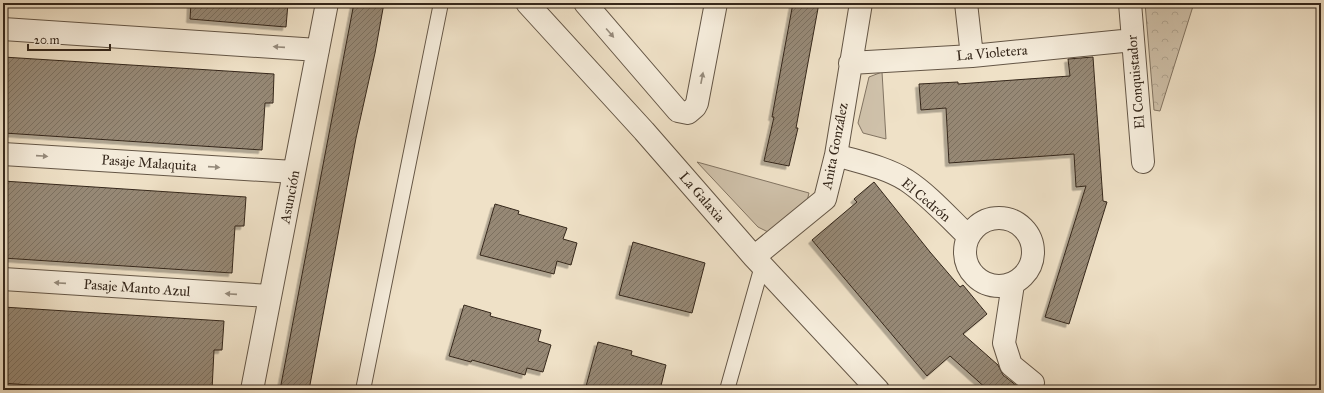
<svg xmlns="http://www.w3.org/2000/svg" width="1324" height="393" font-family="'IM FELL Great Primer',serif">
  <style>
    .green { fill: #cfc1aa; stroke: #827462 }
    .park { fill: url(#park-crowns); stroke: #827462 }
    .building { fill: url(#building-hatch); stroke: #35271b; filter: url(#shadow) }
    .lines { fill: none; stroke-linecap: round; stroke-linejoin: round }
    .service-casing { stroke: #645646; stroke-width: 16 }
    .minor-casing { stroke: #645646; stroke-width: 24 }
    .service { stroke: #f5ecdb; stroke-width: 14 }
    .minor { stroke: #f5ecdb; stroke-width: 22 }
    .oneway { fill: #958a7b }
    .labels { text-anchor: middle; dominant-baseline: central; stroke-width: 4; stroke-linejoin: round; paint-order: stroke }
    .street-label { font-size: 14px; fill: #35271b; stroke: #f5ecdb }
  </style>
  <defs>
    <pattern id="park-crowns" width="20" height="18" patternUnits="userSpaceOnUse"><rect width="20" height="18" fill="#cfc1aa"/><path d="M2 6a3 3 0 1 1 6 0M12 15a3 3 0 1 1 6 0" fill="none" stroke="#b2a692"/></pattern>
    <pattern id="building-hatch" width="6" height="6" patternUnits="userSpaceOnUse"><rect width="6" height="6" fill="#968874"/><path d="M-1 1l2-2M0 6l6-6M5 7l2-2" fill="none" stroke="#7b6f5e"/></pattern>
    <filter id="shadow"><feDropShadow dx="-3.5" dy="3.5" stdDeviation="0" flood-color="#0004"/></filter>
  </defs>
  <rect width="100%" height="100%" fill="#efe1c7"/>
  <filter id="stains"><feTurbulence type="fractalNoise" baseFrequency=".005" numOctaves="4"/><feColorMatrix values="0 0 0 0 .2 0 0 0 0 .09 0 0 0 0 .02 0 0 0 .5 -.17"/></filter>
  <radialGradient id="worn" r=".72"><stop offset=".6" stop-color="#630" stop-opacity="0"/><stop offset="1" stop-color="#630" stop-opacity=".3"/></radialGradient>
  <path class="green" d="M882,72L886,139L863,133L858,123L869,77Z
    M697,162L809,193L807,201L768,232L758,227Z"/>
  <path class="park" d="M1145,3H1194L1160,111L1154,110Z"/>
  <path class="building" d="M191,3H288L286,27L190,19Z
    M354,3H384L375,53L356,138L309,390H280Z
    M793,3H819L796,128H798L789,166L764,161L774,117H772Z
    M3,57L274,74L273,103H265L262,150L4,133L7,85H3Z
    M1093,57L1103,201L1107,202L1069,324L1045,317L1086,186L1076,187L1074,154L949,163L946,108L921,110L919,84L958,82V84L1070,76L1068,59Z
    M3,181L246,197L244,226H235L232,273L3,258Z
    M874,182L930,252L960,287L963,285L987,314L963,334L998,365L1003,375L1022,390H988L950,356L927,376L812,240L857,202L854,199Z
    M495,204L519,211L518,214L567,228L563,239L577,243L571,265L557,261L554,274L480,255Z
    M633,242L705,263L692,313L619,295Z
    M464,305L491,313L490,316L541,330L538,341L551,345L543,372L527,368L525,375L472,360L471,362L449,356Z
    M3,307L224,321L222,350H214L212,390H95L3,383Z
    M598,342L632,351L631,355L666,365L660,390H585Z"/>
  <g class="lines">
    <g class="service-casing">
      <path id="service" d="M363,390L441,3
        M727,390L762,266"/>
    </g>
    <g class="minor-casing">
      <path id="minor" d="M527,3L644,131L754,257L878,390
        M585,3L678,111L688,113L695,107L697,103L716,3
        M966,3L972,56
        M1130,3L1143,162
        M3,29L318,50
        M850,63L972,56L1133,40
        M3,154L294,172
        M836,155C859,162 885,167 906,180C929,195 948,217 968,236
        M965 252a34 34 0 1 1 68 0a34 34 0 1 1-68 0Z
        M754,257L825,199L836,155L861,3
        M3,279L270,296
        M1013,284L1004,343L1011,365L1033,383
        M252,390L327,3"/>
    </g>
    <use href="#service" class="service"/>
    <use href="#minor" class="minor"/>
  </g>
  <defs><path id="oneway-solid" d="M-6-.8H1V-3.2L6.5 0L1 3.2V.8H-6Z"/></defs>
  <g class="oneway">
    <use href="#oneway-solid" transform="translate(610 33) rotate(49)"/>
    <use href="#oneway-solid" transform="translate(279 47) rotate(-176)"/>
    <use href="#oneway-solid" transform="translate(702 78) rotate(-79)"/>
    <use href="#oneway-solid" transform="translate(42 156) rotate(4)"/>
    <use href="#oneway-solid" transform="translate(214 167) rotate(4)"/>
    <use href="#oneway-solid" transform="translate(60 283) rotate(-176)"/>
    <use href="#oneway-solid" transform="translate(231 294) rotate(-176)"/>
  </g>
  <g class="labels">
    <g class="street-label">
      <text transform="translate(992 53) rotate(-5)">La Violetera</text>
      <text transform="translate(1136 82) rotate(-95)">El Conquistador</text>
      <text transform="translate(835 146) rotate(-79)">Anita González</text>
      <text transform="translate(149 163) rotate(4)">Pasaje Malaquita</text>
      <text transform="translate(290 197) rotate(-79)">Asunción</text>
      <text transform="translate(702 197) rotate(49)">La Galaxia</text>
      <text transform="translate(926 200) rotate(40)">El Cedrón</text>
      <text transform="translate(137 288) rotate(4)">Pasaje Manto Azul</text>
    </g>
  </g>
  <rect width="1324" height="393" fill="none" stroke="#efe1c7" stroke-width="16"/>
  <rect x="4" y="4" width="1316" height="385" fill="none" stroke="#35271b" stroke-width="2"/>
  <rect x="8" y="8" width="1308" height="377" fill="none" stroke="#35271b"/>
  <path d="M28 44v6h82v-6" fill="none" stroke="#35271b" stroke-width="2"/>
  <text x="34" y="44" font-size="12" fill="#35271b" stroke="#f5ecdb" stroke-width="3" paint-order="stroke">20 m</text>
  <rect width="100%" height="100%" filter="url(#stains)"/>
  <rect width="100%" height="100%" fill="url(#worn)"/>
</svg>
